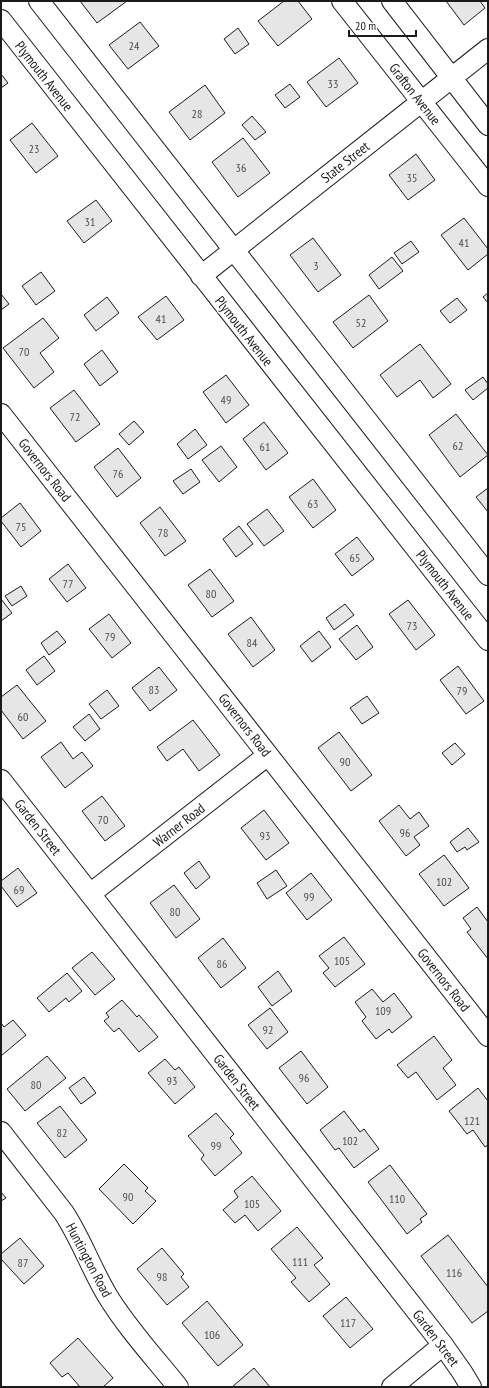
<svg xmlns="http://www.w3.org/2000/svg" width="489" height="1388" font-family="'PT Sans Narrow',sans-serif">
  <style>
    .building { fill: #e6e6e6; stroke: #1a1a1a }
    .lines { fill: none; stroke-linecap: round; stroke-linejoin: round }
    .minor-casing { stroke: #1a1a1a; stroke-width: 22 }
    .minor { stroke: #fff; stroke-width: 20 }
    .labels { text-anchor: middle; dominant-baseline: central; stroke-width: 3; stroke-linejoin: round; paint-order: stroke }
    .number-label { font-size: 12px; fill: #4d4d4d }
    .street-label { font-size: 14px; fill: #1a1a1a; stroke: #fff }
  </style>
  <rect width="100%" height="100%" fill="#fff"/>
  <path class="building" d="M80,1H127L97,23Z
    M284,1H298L312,19L278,46L258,21Z
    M446,1H480L485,8L464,25Z
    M140,22L159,46L128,69L109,45Z
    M238,28L249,44L235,54L224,39Z
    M339,58L358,83L326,107L307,82Z
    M1,74L8,83L1,88Z
    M290,84L300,97L285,108L275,95Z
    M205,85L225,113L190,140L169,112Z
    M252,116L266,132L255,140L242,125Z
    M32,123L58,156L36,173L10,140Z
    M243,138L270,173L238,197L212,162Z
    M416,154L435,180L408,200L389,175Z
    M96,200L112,221L84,243L67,221Z
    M464,218L488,249V254L468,270L441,235Z
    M313,238L341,275L318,292L290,255Z
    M411,241L419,252L402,264L394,253Z
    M392,257L403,271L379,289L369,275Z
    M41,272L55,291L36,305L22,286Z
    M488,293V303L483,297Z
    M1,294L9,304L1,310Z
    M369,295L388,321L353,348L333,322Z
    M166,296L184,320L157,340L138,317Z
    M107,297L119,313L96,331L84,315Z
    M457,298L467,310L450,323L440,311Z
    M43,318L59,338L40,353L54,372L34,388L3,348Z
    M420,344L451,384L433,398L420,380L397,397L380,375Z
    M102,350L118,372L100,386L84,364Z
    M226,375L249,405L226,423L203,392Z
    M483,377L488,384V388L473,400L465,390Z
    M74,390L100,424L76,442L50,408Z
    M456,414L488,455L460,477L429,435Z
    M134,421L144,432L129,445L119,434Z
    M264,422L288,453L266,470L243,439Z
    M195,429L207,445L188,459L177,444Z
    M221,446L237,467L219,482L202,460Z
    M118,448L141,478L117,497L94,467Z
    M191,469L200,482L183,494L173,481Z
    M313,479L336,510L313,528L289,497Z
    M488,488V512L476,497Z
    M20,503L41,531L21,547L1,521V518Z
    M160,507L186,541L165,556L140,523Z
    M267,509L284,531L264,546L247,524Z
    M239,526L253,544L236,557L223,539Z
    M357,537L374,559L352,576L335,554Z
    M68,564L86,588L67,602L49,579Z
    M210,569L234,601L212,617L188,585Z
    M21,586L27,596L12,606L5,596Z
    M1,599L12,613L1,621Z
    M408,600L435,635L416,650L389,614Z
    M345,604L354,615L334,630L326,618Z
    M109,614L131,643L112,658L89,629Z
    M251,617L275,650L253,667L228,634Z
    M357,625L373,647L356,660L339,639Z
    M57,631L66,642L49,655L41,643Z
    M319,631L331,647L312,662L300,646Z
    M44,656L55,671L37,685L26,670Z
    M458,666L484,701L466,714L440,680Z
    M159,667L177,690L150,711L132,688Z
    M17,685L46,721L23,739L1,710V697Z
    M107,690L119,706L101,719L89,704Z
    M367,696L379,713L362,724L350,708Z
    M89,714L100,729L85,741L73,727Z
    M193,720L220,755L199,771L183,749L167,761L157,747Z
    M339,732L372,775L351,791L318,748Z
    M61,742L73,759L82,752L93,766L65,788L41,757Z
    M455,743L465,754L452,765L442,753Z
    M102,796L125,826L105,841L82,811Z
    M399,805L410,819L419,812L429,826L414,837L420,845L406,856L379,821Z
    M264,810L289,843L266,860L241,828Z
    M468,828L479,842L467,850L465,847L457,852L450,842Z
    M444,855L469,888L444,906L419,874Z
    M199,861L210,877L196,889L184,873Z
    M18,868L37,893L17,907L1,886V881Z
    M276,870L287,886L267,899L257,883Z
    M311,873L332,900L307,920L286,893Z
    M174,885L200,919L176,938L150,903Z
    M477,907L488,922V959L467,932L471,929L463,918Z
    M344,937L365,964L335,987L323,973L329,968L319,956Z
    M223,938L246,968L221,988L198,958Z
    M92,952L115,979L95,995L72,968Z
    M278,971L292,991L272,1006L258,987Z
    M67,973L82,991L69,1002L66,998L49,1012L37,998Z
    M372,989L383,1002L394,993L412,1017L392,1033L389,1029L376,1039L362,1021L366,1017L355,1002Z
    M122,1000L137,1017L139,1015L158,1037L139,1052L119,1028L114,1032L104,1021L109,1017L106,1013Z
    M270,1008L288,1032L267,1049L248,1025Z
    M13,1020L26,1035L1,1056V1023L4,1027Z
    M434,1036L452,1060L443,1068L456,1085L437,1100L416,1072L408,1078L397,1065Z
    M301,1051L328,1087L307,1104L279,1068Z
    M47,1056L66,1078L25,1111L7,1089Z
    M165,1059L175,1070L179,1067L195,1087L175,1104L148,1073Z
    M84,1077L96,1093L81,1104L69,1088Z
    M478,1088L488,1101V1145L485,1147L473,1130L467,1134L449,1111Z
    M60,1106L87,1140L65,1158L37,1123Z
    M344,1111L360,1132L364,1129L379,1149L354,1168L339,1148L335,1150L320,1130Z
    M216,1113L234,1134L230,1138L242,1153L215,1176L201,1159L204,1155L188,1136Z
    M124,1164L148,1188L145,1191L156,1201L133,1224L99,1189Z
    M390,1165L427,1214L420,1219L422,1222L407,1234L368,1182Z
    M252,1176L281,1211L258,1231L245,1215L235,1223L223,1210L238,1197L234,1191Z
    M1,1192L6,1198L1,1201Z
    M297,1227L323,1258L314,1265L330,1284L309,1302L291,1282L296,1278L271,1249Z
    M448,1235L488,1287V1311L472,1323L421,1256Z
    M20,1238L44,1266L24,1284L1,1259V1254Z
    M162,1248L184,1274L181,1277L189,1287L167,1305L137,1269Z
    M346,1297L373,1329L350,1348L323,1316Z
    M207,1301L243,1345L218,1366L182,1323Z
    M78,1338L113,1378L103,1387H80L68,1373L62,1377L50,1363Z
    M254,1368L270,1387H232Z"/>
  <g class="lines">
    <g class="minor-casing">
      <path id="minor" d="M39,1L488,575
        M342,1L488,186
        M392,1L488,125
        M1,20L488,640
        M201,276L488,49
        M1,414L488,1036
        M1,780L443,1345L462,1372L471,1387
        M90,894L268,755
        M1,1132L64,1213C81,1239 91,1268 107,1295C127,1328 154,1357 178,1387
        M392,1387L443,1345"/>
    </g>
    <use href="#minor" class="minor"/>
  </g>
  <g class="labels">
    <g class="number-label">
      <text x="134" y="45">24</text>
      <text x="333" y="83">33</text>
      <text x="197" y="113">28</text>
      <text x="34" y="148">23</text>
      <text x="241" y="167">36</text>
      <text x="412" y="177">35</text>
      <text x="90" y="221">31</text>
      <text x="464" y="242">41</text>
      <text x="316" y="265">3</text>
      <text x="161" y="318">41</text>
      <text x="361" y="322">52</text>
      <text x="24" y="351">70</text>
      <text x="226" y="399">49</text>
      <text x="75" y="416">72</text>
      <text x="458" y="445">62</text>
      <text x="265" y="446">61</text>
      <text x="118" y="473">76</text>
      <text x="313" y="503">63</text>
      <text x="21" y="526">75</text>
      <text x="163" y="532">78</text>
      <text x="355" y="557">65</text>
      <text x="68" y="583">77</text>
      <text x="211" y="593">80</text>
      <text x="412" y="625">73</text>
      <text x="110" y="636">79</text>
      <text x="252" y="642">84</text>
      <text x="154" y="689">83</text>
      <text x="462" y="690">79</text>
      <text x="23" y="716">60</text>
      <text x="345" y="761">90</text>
      <text x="103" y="819">70</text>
      <text x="405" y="832">96</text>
      <text x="265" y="835">93</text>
      <text x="444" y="881">102</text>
      <text x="19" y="889">69</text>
      <text x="309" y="896">99</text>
      <text x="175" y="911">80</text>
      <text x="342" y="960">105</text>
      <text x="222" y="963">86</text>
      <text x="383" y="1010">109</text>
      <text x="268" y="1029">92</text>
      <text x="304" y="1077">96</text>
      <text x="172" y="1080">93</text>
      <text x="36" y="1084">80</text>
      <text x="472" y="1120">121</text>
      <text x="62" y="1132">82</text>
      <text x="350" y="1140">102</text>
      <text x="216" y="1145">99</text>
      <text x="128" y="1196">90</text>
      <text x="397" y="1198">110</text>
      <text x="252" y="1203">105</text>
      <text x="300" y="1261">111</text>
      <text x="23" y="1262">87</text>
      <text x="454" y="1272">116</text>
      <text x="162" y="1276">98</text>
      <text x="348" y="1322">117</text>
      <text x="212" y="1334">106</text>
    </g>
    <g class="street-label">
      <text transform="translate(44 76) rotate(52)">Plymouth Avenue</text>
      <text transform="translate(415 94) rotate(52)">Grafton Avenue</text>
      <text transform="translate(345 162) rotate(-38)">State Street</text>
      <text transform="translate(244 331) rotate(52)">Plymouth Avenue</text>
      <text transform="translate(45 470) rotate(52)">Governors Road</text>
      <text transform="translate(445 585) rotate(52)">Plymouth Avenue</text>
      <text transform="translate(245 725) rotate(52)">Governors Road</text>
      <text transform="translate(179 825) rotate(-38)">Warner Road</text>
      <text transform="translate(38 827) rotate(52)">Garden Street</text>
      <text transform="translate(444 980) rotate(52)">Governors Road</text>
      <text transform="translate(237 1082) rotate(52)">Garden Street</text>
      <text transform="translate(89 1260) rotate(62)">Huntington Road</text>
      <text transform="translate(436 1338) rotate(53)">Garden Street</text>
    </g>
  </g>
  <rect width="489" height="1388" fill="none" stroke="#1a1a1a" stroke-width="4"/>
  <path d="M349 30v6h67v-6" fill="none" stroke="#1a1a1a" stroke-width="2"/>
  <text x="355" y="30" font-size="12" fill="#1a1a1a" stroke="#ffffff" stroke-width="3" paint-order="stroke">20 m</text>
</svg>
